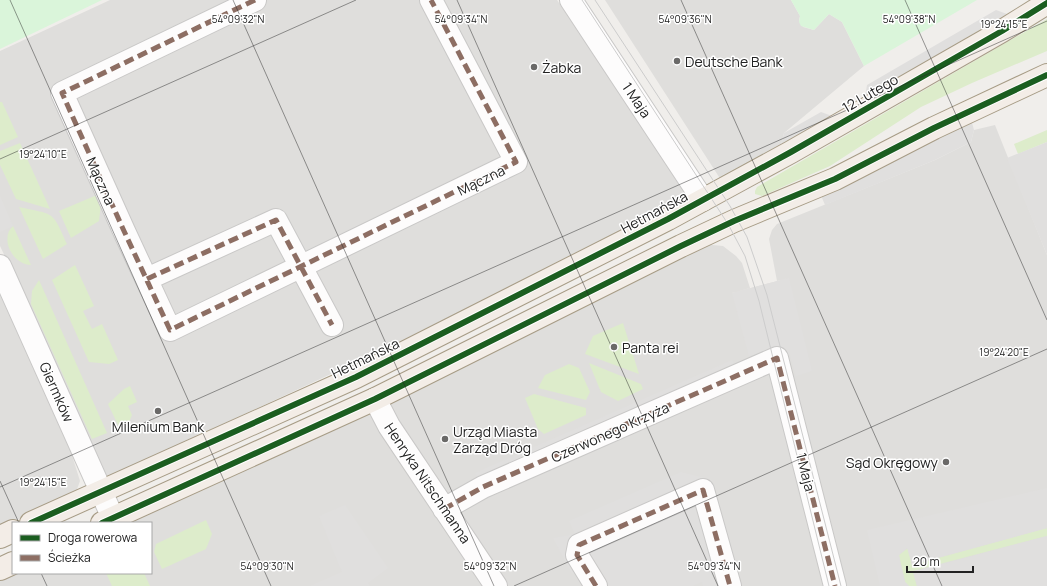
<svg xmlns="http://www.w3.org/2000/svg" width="1047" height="586" font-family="Manrope,sans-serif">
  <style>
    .residential { fill: #dfdedc }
    .grass { fill: #ddeccb }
    .park { fill: #daf5da }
    .parking { fill: #e0dfde }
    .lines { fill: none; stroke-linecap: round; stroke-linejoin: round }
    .minor-casing { stroke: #c9c8c7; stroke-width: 24 }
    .major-casing { stroke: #a79c86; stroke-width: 24 }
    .minor { stroke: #fdfcfc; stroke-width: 22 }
    .major { stroke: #f3ede7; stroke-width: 22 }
    .tram { stroke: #ccc; stroke-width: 1 }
    .quiet { stroke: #8d6e63; stroke-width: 5; stroke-dasharray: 10 5; stroke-linecap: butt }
    .cycleway-casing { stroke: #fff; stroke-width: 8 }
    .cycleway { stroke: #1b5e20; stroke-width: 6 }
    .ticks { fill: none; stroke: #222; stroke-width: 1; stroke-opacity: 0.45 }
    .poi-dot { fill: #6a6968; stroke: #fff; stroke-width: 1.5 }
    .labels { text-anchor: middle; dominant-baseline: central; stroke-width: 3; stroke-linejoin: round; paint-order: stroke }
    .poi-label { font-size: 14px; fill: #222; stroke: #fff; text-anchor: start }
    .street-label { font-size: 14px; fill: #222; stroke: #fff }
    .ticks-label { font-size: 10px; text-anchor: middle; fill: #222; stroke: #fff; stroke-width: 3; stroke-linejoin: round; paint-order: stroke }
  </style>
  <rect width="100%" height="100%" fill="#f0eeeb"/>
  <path class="residential" d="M110,0H557L690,198L434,326L107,478L50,351L0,246V51Z
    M605,0H791L800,16L799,20L803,27L814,30L829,14L842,22L864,66L784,133L781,145L721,180Z
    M995,125L1047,255V586H0V580L15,573H151V523H126L702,244L723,246L736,256L742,263L750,288L732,293L789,278L777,281L769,239L772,230L777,224L935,160L971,142L974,130Z
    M0,292L70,449L80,481L76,492L0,528Z"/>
  <path class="grass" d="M1047,19V51L972,83L921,107L830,166L762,196L755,194V191L757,187Z
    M0,102H2L18,137L0,145Z
    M1047,130V142L1018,154L1014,144Z
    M20,143L50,209L16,199L0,165V151Z
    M97,195L101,204L99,221L71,238L59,211Z
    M19,207C55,215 52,210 67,244L43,259Z
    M13,226L31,265C11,264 0,237 13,226Z
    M75,265L94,306L83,311L92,329L102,324L118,360L109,364L89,362L52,280Z
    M39,280L107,433L92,439L31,304L32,291Z
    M623,323L639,374L585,354L593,336Z
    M589,363L641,384L643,389L618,401L601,392Z
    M569,364L579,368L590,392L586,400L538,388L545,375Z
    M130,386L137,402L128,406L132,415L129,422L119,427L108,404L124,389Z
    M534,394L586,408V415L544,434L538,429L525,398Z
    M206,520L212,534L206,549L162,569L154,552L156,544Z
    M1047,528V536L913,571L917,586H909L905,582L899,555L908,548L912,565Z
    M106,573H144L150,586H112Z"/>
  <path class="park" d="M0,0H102L0,49Z
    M791,0H977L864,66L842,22L829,14L814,30L801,26L799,22L800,16Z"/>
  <path class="parking" d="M996,10L1007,14L865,97L867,85Z
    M821,112L832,116L781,145L784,133Z
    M969,112L974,130L971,142L935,160L825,205L817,186Z
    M1047,142V255L1007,158Z
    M0,196L13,226L0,232Z
    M789,278L812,371L796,376L790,355L777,358L775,348L749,356L732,293Z
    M732,360L736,368L480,482L475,473Z
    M681,472L712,480L741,586H703L702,582L693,586H591L581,568L572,574L553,538L575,534L569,521Z
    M1047,488V528L912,565L907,548L899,555L900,561L905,582L909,586H880L867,530Z
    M345,505L388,568L368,583L370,586H310L342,572L319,516Z
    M1047,536V586H917L913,572Z"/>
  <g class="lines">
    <g class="minor-casing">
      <path id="minor" d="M255,0L62,93L124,231L170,330L516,162L431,0
        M571,0L703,200
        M0,266L113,518
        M147,279L276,220L332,325
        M375,399L389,426L496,586
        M444,509L483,487L777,358L835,586
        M596,586L577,555L579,545L703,490L730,586"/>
    </g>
    <g class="major-casing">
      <path id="major" d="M31,523L356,377L668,219L791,152L1002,31L1047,3
        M102,523L375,399L681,246L734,221L835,179L934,128L1047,75
        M0,537L13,531
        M0,569L13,563"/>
    </g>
    <use href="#minor" class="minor"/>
    <use href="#major" class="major"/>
    <path class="tram" d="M582,0L728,224L745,256L759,301L829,586
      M595,0L730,206L747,237L767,295L841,586"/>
    <path class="quiet" d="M255,0L62,93L124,231L170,330L516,162L431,0
      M147,279L276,220L332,325
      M444,509L483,487L777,358L835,586
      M596,586L577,555L579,545L703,490L730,586"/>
    <g class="cycleway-casing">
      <path id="cycleway" d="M31,523L356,377L668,219L791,152L1002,31L1047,3
        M102,523L375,399L681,246L734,221L835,179L934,128L1047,75"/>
    </g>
    <use href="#cycleway" class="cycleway"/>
  </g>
  <path class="ticks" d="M10,0L271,586M233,0L494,586M457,0L718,586M681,0L942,586M905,0L1047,320M0,159L356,0M0,481L19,523M0,487L1047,21M41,573L47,586M514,586L1047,349"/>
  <g class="poi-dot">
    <circle cx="677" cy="61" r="4"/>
    <circle cx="534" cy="67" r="4"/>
    <circle cx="614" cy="347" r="4"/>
    <circle cx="158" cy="411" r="4"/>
    <circle cx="445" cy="439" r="4"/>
    <circle cx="946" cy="462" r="4"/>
  </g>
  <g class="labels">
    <g class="poi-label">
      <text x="685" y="61">Deutsche Bank</text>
      <text x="542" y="67">Żabka</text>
      <text x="622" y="347">Panta rei</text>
      <text x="158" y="426" text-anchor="middle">Milenium Bank</text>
      <text x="453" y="431">Urząd Miasta<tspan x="453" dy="16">Zarząd Dróg</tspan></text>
      <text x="938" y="462" text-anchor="end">Sąd Okręgowy</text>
    </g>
    <g class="street-label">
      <text transform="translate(870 93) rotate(-30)">12 Lutego</text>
      <text transform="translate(637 100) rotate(56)">1 Maja</text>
      <text transform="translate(481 180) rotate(-26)">Mączna</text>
      <text transform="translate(101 181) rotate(66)">Mączna</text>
      <text transform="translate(654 212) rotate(-28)">Hetmańska</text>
      <text transform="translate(365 358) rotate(-26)">Hetmańska</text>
      <text transform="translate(57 392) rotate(66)">Giermków</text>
      <text transform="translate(610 432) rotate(-24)">Czerwonego Krzyża</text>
      <text transform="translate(806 472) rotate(76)">1 Maja</text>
      <text transform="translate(428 483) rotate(56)">Henryka Nitschmanna</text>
    </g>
  </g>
  <g class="ticks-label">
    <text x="685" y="23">54°09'36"N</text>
    <text x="909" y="23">54°09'38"N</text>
    <text x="238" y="23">54°09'32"N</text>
    <text x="461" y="23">54°09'34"N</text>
    <text x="1004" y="28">19°24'15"E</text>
    <text x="43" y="158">19°24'10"E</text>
    <text x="1004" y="356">19°24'20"E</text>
    <text x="43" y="486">19°24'15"E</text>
    <text x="267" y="570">54°09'30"N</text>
    <text x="490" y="570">54°09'32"N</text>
    <text x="714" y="570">54°09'34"N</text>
  </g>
  <rect x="12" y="522" width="140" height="52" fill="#ffffff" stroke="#a7a7a7"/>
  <rect x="20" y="535" width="20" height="6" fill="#1b5e20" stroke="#a7a7a7"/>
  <text x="48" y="542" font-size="12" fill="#222222">Droga rowerowa</text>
  <rect x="20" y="555" width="20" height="6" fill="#8d6e63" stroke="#a7a7a7"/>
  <text x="48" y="562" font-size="12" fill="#222222">Ścieżka</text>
  <path d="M907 566v6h66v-6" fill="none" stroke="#222222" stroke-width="2"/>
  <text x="913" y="566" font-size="12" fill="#222222" stroke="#ffffff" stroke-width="3" paint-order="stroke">20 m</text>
</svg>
